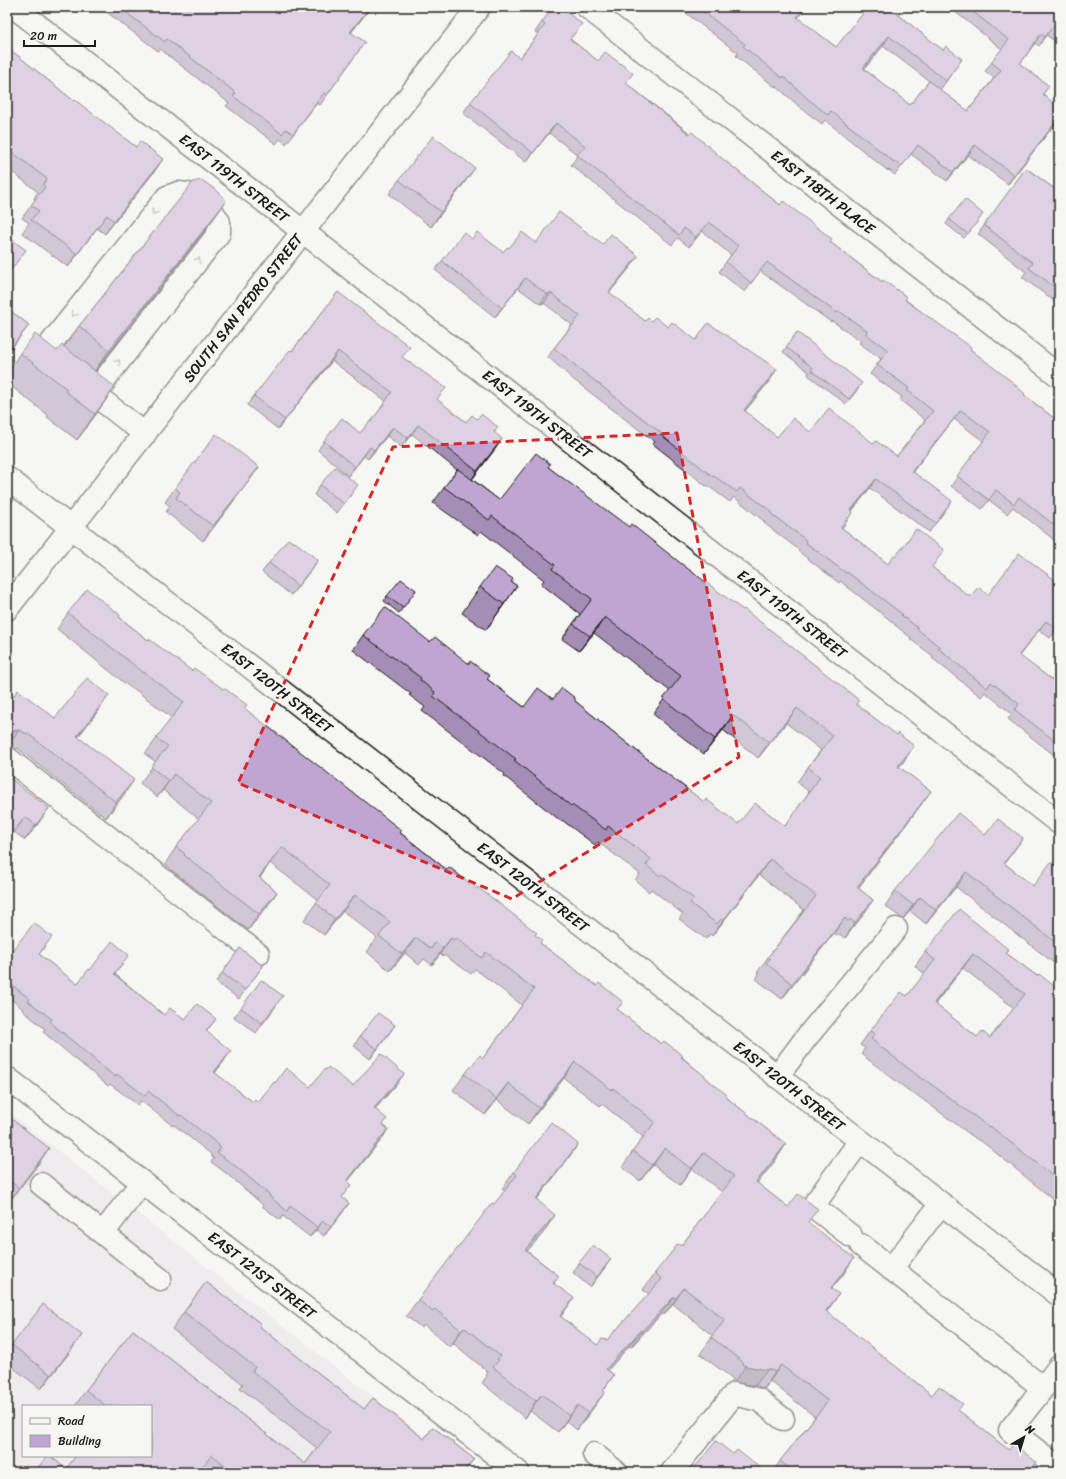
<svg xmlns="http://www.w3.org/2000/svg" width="1066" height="1479" font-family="Sriracha,sans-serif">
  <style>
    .built { fill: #e6dee8; fill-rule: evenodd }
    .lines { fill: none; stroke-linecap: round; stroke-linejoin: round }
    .minor-casing { stroke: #1c1c1c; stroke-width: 25 }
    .minor { stroke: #f6f6f2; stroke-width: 22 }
    .wall { fill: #a58eb5; stroke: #1c1c1c; fill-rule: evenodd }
    .shaded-wall { fill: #867493; stroke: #1c1c1c }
    .building { fill: #c0a5d2; stroke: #1c1c1c; fill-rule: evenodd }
    .oneway { stroke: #949492 }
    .marked { fill: none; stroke: #d62828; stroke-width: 3; stroke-dasharray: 8 5; stroke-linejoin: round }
    .labels { text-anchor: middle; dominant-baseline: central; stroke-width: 4; stroke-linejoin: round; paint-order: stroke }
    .street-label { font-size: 15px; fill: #1c1c1c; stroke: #f6f6f2 }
  </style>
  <rect width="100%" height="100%" fill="#f6f6f2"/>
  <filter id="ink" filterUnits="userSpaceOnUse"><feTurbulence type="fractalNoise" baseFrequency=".025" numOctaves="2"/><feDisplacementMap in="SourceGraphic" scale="8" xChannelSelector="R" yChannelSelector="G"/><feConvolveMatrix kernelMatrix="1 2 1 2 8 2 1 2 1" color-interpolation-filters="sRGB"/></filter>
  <g filter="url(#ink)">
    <path class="built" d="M7,1111L469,1472H7ZM23,1406H151V1456H23Z"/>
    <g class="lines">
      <g class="minor-casing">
        <path id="minor" d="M14,7L264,201L1059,823
          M587,7L1059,376
          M94,393L219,233V222L212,211L188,194L178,193L167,197L52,342L47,350L48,358L145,434
          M7,478L1059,1295
          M7,609L479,7
          M7,758L258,954
          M777,1077L806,1038L896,929
          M7,1078L518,1472
          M41,1184L160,1279
          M103,1233L142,1182
          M851,1236L813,1206L860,1141
          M861,1245L1043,1388L1010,1430L1059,1468
          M891,1269L941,1204
          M1043,1388L1059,1367
          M594,1454L616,1472
          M672,1472L734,1394L759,1400L783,1419"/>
      </g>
      <use href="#minor" class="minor"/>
    </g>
    <path class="wall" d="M100,7H371L351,33L365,42L320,105L317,103L286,144L280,139L276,144L226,106L229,103L160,49L158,51Z
      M678,7H806L798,18L836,47L891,10L943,50L962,59L940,90L968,111L994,78L985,71L1002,49L949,7H1059V44L1046,35L1039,46L1035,43L1020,64L1049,86L1043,94L1059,108V119L1008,184L968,155L947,181L911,154L895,175L889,170L888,171L825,120L822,124L801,108L776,86L775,87L736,56L738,53ZM883,46L929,81L910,105L864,69Z
      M542,22L582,24L570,39L724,160L780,205L830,242L970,349L1024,395L1059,422V544L1013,507L1007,514L989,500L982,509L951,486L983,441L954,419L913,471L945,511L929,532L870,488L852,511L847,521L842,528L888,564L896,556L932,567L970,597L988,595L1059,626L1050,638L1039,630L1019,656L1059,685V695L1055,701L1059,705V759L1008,719L1012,714L985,692L981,697L932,658L933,656L910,639L911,638L895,625V624L840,581L839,583L798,551L799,550L764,523L765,522L734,497L730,502L707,485L706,486L653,444L655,442L574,380L548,357L554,348L572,325L544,303L540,304L518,288L495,317L435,270L442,261L472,239L503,252L509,248L536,243L632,265L609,293L645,321H651L668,327L696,340L771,379L745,411L777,437L810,432L874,444L897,456L925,420L900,400L902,397L870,374L881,359L859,343L861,341L832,321L831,322L760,271L745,292L719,272L731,255L702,231L689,247L678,238L672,245L571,165L578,155L549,133L526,162L463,113L470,103L520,58L538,34L535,32Z
      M7,47L74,101L136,147L163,159L154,172L105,234L97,228L68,267L22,233L29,223L22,218L35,200L34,198L38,192L7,168Z
      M1026,168L1059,192V303H1058V304L1022,277L1026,272L978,234Z
      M399,180L465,182L431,227L389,194Z
      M225,203L206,229L95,371L97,413L77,440L47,417L48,415L7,383V373L20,353L57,351L64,347L79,326Z
      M980,218L964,238L946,224L949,219Z
      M338,292L403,358L437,400L466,422L477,419L498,427L494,433L502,439L472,479L499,500L548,467L856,704L904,761L899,767L931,791L920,806L858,888L873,900L863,915L845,938L839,934L838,936L834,933L782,999L756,979L759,974L757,973L768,957L804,910L759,875L712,936L710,934L706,939L679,919L683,914L651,889L649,892L635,880L640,874L598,842L595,845L562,820L561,821L504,776L505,774L422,711L425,707L409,695L411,694L353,650L363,635L430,642L487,679L524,707L553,699L575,701L633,748L704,802L738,824L785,826L809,792L797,782L808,767L821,750L786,723L758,758L723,730L704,754L653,714L670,691L594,633L579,651L562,639L580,614L541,584L544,580L481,531L478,535L433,503L457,470L412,434L401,447L387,436L368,459L364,456L348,476L318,450L324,441L360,433L371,422L386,401L332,361L278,429L247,405L254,396L292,351Z
      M7,308L29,325L7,354Z
      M797,332L859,388L846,404L808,375L809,372L783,352Z
      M259,467L249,481L203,541L166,512L170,506L165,502L175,488Z
      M320,485L351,495L337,513L314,495Z
      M294,543L318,560L311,570L291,595L262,572L269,563Z
      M511,582L517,586L486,630L462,613L480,587Z
      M416,590L399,613L384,601L387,596Z
      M68,613L119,617L148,640L245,709L447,870L535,935L540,943L597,986L623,1002L617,1009L661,1044L682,1057L706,1078L733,1103L786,1144L775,1161L757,1183L808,1223L843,1275L832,1288L826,1312L932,1395L958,1410L1036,1472H773L780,1461L815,1417L770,1381L764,1389L756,1385L755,1386L734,1382L732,1380L733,1379L700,1354L713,1336L673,1304L664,1315L662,1313L631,1347L629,1346L608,1370L614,1375L603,1391L605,1392L577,1430L566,1421L558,1432L530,1411L525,1418L482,1383L487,1376L486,1375L488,1372L453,1343L450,1347L424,1325L422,1328L406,1316L418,1300L505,1191L502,1189L514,1172L578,1144L567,1160L537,1199L544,1232L527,1251L559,1276L554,1283L561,1317L597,1345L607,1340L649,1294L643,1290L655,1273L681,1246L722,1192L692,1169L680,1185L653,1165L640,1181L622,1167L643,1137L602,1104L600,1106L564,1078L528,1124L497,1100L485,1115L453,1090L465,1074L483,1058L522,1005L475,969L471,974L444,955L443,957L440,954L432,965L424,959L419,965L405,953L390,971L367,952L377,938L343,911L324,935L304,920L318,900L270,863L260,878L277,892L266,908L248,930L173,871L165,864L176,847L199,819L163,790L157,797L140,783L156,762L145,754L172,718L133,688L132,689L57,629Z
      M7,705L55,718L98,711L78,737L123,796L106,818L17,748L16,749L8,746H7Z
      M7,776L38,824L25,840L14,832L7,842Z
      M985,835L1023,838L1004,863L1033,886L1059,868V967L956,887L926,924L910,911L903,919L885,906L895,891Z
      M46,946L39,954L77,984L90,970L123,964L115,974L164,1015L185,1019H216L206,1032L224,1061L215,1073L253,1102H258L275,1083L310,1087L353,1086L397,1084L375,1109L383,1125L388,1129L382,1139L347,1182L342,1197L343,1212L324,1236L316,1230L310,1237L283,1216L280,1220L262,1206L263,1205L226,1173L211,1162L214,1158L211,1156L212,1155L174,1125L173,1126L141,1101L138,1105L110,1084L108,1086L43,1032L45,1029L22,1010L23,1009L7,996V957Z
      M240,948L263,966L239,999L216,982Z
      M925,952L1006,953L1037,976L1059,990V1204L980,1140L979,1141L914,1093L913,1094L861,1054L865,1048L860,1045L870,1031L907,996L925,974L915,966ZM963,968L1014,1008L990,1038L977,1037L935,1004Z
      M276,1006L256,1033L234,1017L241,1008Z
      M395,1025L370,1059L354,1046L360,1036Z
      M7,1119L39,1163L9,1202L7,1200Z
      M611,1259L590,1287L573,1273L579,1263Z
      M206,1282L261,1324L259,1326L364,1409L373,1398L424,1439L433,1427L474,1459L464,1472H35L47,1456H50L66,1469L76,1456H151V1406H75L86,1390L133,1330L305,1464L317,1448L240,1388L243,1384L172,1329L184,1312Z
      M82,1335L72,1349L41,1389L7,1363V1352L12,1345Z"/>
    <path class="shaded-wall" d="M370,7H371L343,42L350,32Z
      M889,36L883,46L857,78L863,68Z
      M1059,118L1057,121L1008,184L1014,175Z
      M556,123L549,133L526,162L533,153Z
      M975,145L968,155L947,181L953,172Z
      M163,159L154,172L105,234L114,221Z
      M475,168L465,182L431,227L441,212Z
      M225,203L206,229L91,376L109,350Z
      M107,215L97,228L68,267L77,254Z
      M709,222L702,231L689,247L696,237Z
      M638,256L632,265L602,302L609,292Z
      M525,278L518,288L495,317L502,308Z
      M551,293L544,303L540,304L547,294Z
      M29,325L20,337L7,354V353Z
      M338,351L332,361L278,429L285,420Z
      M777,369L771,379L738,420L744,410Z
      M115,387L97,413L77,440L95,414Z
      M961,410L954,419L906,480L912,471Z
      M418,425L412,434L401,447L408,438Z
      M393,427L387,436L368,459L374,450Z
      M502,439L496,448L471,481L477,471Z
      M370,447L364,456L348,476L355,467Z
      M259,467L249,481L203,541L213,526Z
      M876,479L870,488L845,520L851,510Z
      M318,560L311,570L291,595L298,586Z
      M517,586L486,630L504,604Z
      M605,617L594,633L579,651L590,636Z
      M1046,621L1039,630L1012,665L1019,655Z
      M109,695L98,711L66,751L77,736Z
      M797,708L786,723L758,758L769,742Z
      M733,715L723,730L704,754L715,739Z
      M19,730L8,746H7V736L13,731Z
      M914,746L904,761L888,781L898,766Z
      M174,774L163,790L157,797L169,781Z
      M134,780L123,796L106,818L116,802Z
      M931,791L920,806L847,903L857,887Z
      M49,808L38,824L25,840L36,825Z
      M25,817L14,832L7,842V840Z
      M1023,838L1013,852L994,877L1004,863Z
      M282,847L270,863L248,894L259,877Z
      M770,859L759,875L712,936L723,921Z
      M966,872L956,887L926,924L936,910Z
      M277,892L266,908L248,930L259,914Z
      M355,895L343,911L324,935L335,919Z
      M920,897L910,911L903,919L913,905Z
      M873,900L863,915L845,938L855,923Z
      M845,918L834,933L782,999L792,984Z
      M416,937L405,953L390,971L402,954Z
      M451,938L440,954L432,965L443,948Z
      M973,954L963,968L924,1017L934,1003Z
      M395,1025L388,1035L370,1059L377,1049Z
      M231,1051L224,1061L208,1082L214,1072Z
      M575,1062L564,1078L528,1124L539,1108Z
      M404,1074L397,1084L367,1118L374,1108Z
      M508,1083L497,1100L485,1115L496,1099Z
      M388,1129L382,1139L340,1191L347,1181Z
      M578,1144L567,1160L525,1215L536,1199Z
      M786,1144L775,1161L745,1199L756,1182Z
      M49,1148L39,1163L9,1202L19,1188Z
      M665,1148L653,1165L640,1181L652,1165Z
      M704,1153L680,1185L691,1169Z
      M349,1203L343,1212L324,1236L331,1227Z
      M555,1215L544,1232L514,1266L525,1250Z
      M323,1221L316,1230L310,1237L317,1227Z
      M854,1258L843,1275L819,1304L831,1288Z
      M611,1259L604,1269L590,1287L597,1277Z
      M684,1288L673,1304L664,1315L676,1298Z
      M839,1294L828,1310L814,1328L826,1311Z
      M674,1297L662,1313L631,1347L642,1331Z
      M574,1298L562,1315L548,1333L560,1316Z
      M464,1327L453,1343L450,1347L461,1330Z
      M641,1330L629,1346L595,1385L606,1369Z
      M82,1335L72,1349L41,1389L51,1375Z
      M781,1365L770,1381L764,1389L775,1372Z
      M746,1366L768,1369L755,1386L734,1382Z
      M605,1392L593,1408L577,1430L588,1413Z
      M542,1394L530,1411L525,1418L536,1401Z
      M578,1405L566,1421L558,1432L569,1416Z"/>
    <path class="building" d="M119,7H370L350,32L365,42L327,95L324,93L293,134L286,129L282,134L233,96L236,93L167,39L165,42Z
      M553,7H560L582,24L570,39L598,61L605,52L633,73L626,83L689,134L692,132L724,160L780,205L783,201L832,239L830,242L882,282L883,280L907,297L905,300L971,347L970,349L1011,381L1025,394L1024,395L1059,422V529L1019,497L1014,504L996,490L989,500L957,476L990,432L961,410L912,471L952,501L936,523L876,479L851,510L853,512L841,527L888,564L894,555L896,556L916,529L944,550L932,567L970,597L978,587L988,595L1019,553L1059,583V626L1057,629L1046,621L1019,655L1059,685V695L1054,701L1059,705V744L1015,710L1019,704L991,682L987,688L938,648L940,647L917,629L918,628L901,615L902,614L847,572L846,573L805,542L806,540L771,514L772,512L740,488L737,492L714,476L713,477L660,434L661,433L581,370L554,348L580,316L551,293L547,294L525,278L502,308L442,261L464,232L472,239L477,232L503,252L507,247L509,248L522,232L536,243L559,212L603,244L611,234L638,256L609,292L645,321L648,318L651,321L655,317L668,327L672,322L696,340L708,323L777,369L744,410L777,437L793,418L810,432L829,408L874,444L876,441L897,456L933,411L907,390L909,388L877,365L888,350L866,334L867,331L839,311L837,313L767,262L751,283L726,262L738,246L709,222L696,237L684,228L679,235L577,155L585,146L556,123L533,153L470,103L511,51L520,58L545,25L542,22Z
      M697,7H805L797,17L836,47L868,7H893L891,9L943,50L946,46L962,59L946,81L889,36L863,68L910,105L929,81L968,111L1001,70L991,62L1009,40L967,7H1059V30L1053,26L1045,37L1041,34L1020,64L1049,86L1043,94L1059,108V118L1014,175L975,145L953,172L918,145L902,166L895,161L894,162L831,111L828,115L807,98L783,76L782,78L743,46L745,44Z
      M7,47L74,101L75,100L136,147L140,141L163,159L114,221L107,215L77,254L31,220L39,211L31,205L45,187L43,185L47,179L7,148Z
      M433,136L475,168L441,212L399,180Z
      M1026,168L1059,192V290L1029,268L1033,263L984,225Z
      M202,180L221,194L225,200V203L109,350L79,326L193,182Z
      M965,199L983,214L968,234L949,219Z
      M7,236L26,250L7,275Z
      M338,292L410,347L402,357L446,388L437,399L466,422L472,415L477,419L481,414L498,427L494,432L502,439L477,471L418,425L408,438L393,427L374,450L370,447L355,467L324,441L342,418L360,433L370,421L371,422L392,392L338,351L285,420L254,396L290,350L292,351Z
      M7,308L29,325L9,350L7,348Z
      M797,332L862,383L849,399L811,370L813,368L786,347Z
      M35,334L57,351L62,345L115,387L95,414L65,391L67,389L20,353Z
      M216,434L259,467L213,526L176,498L180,492L175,488Z
      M536,453L550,464L548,467L629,527L631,524L683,565L743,610L744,609L859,700L856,704L897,735L898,733L914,746L898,766L931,791L857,887L873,900L855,923L850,919L848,921L845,918L792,984L766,963L770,959L768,957L816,896L770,859L723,921L721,919L717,924L690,903L694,899L662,874L660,876L646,865L651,859L608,826L606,830L572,805L571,806L514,760L516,759L433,696L435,692L420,680L421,678L363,635L385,607L430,642L435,637L469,664L470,661L490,676L487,679L524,707L538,688L553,699L562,688L575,698V701L633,748L704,802L706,799L738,824L755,803L785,826L820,777L808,767L833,736L797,708L769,742L733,715L715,739L663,699L681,676L605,617L590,636L573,624L592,599L552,569L555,565L492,516L489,520L444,487L458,469L499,500Z
      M335,467L358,485L344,504L320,485Z
      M7,493L14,500L7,510Z
      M288,539L294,543L295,542L318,560L298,586L269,563Z
      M495,567L513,579L511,582L517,586L504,604L480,587Z
      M401,579L416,590L403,608L387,596Z
      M87,589L120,615L119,617L148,640L149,639L192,671L194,668L223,689L224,688L247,705L244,708L401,830L399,832L447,870L449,867L477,889L478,887L537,933L535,935L542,940L540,943L597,986L599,983L623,1002L617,1009L661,1044L664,1041L683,1056L681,1057L706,1077V1078L727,1095L726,1097L733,1103L786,1144L756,1182L788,1207L798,1194L818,1209L808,1222L854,1258L831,1288L839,1294L826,1311L932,1395L939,1386L963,1404L958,1410L1009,1450L1014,1444L1036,1462L1031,1468L1036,1472H794L780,1461L828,1401L781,1365L775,1372L768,1369L767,1370L746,1366L743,1364L744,1363L711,1337L725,1320L684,1288L676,1298L674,1297L642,1331L641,1330L606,1369L614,1375L603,1390L605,1392L588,1413L578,1405L569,1416L542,1394L536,1401L493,1367L499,1360L497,1359L500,1356L464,1327L461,1330L435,1309L433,1312L418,1300L492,1203L494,1204L517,1175L514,1172L551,1122L578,1144L536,1199L555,1215L525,1250L559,1276L553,1283L574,1298L560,1316L597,1345L602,1339L607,1340L662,1279L655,1273L678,1244L681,1246L734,1176L704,1153L691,1169L665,1148L652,1165L633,1151L655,1122L613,1088L612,1090L575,1062L539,1108L508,1083L496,1099L465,1074L480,1055L483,1058L534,989L486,952L482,958L456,938L454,940L451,938L443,948L435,942L431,949L416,937L402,954L379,936L390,922L355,895L335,919L316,903L330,885L282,847L259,877L277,892L259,914L184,855L185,854L176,847L211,803L174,774L169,781L151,767L168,746L156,738L184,702L144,672V673L68,613Z
      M87,678L109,695L77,736L134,780L116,802L27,733V734L19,730L13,731L8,735L7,737V705L18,690L55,718Z
      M7,748L11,753L7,759Z
      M7,776L49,808L36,825L25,817L7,840Z
      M958,813L985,835L998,819L1023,838L1004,863L1033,886L1051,862L1059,868V945L966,872L936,910L920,897L913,905L895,891Z
      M959,909L1009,950L1006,953L1037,976L1039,974L1059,990V1181L990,1126L989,1127L924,1079L923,1080L871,1039L875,1034L870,1031L901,992L907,996L935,960L925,952ZM973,954L1025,994L990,1038L982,1031L977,1037L934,1003Z
      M34,923L52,937L39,954L77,984L89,969L90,970L112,941L129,955L114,974L164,1015L170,1008L185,1019L197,1004L216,1019L206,1031L231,1051L214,1072L253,1102L255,1099L258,1102L274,1082L275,1083L286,1068L310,1087L325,1069L326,1070L328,1067L353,1086L381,1054L404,1074L374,1108L387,1119L383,1125L388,1129L347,1181L351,1185L342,1197L349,1203L331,1227L323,1221L317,1227L290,1206L287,1211L269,1196L270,1195L233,1164L217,1153L221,1148L218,1146L219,1145L181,1115L180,1116L148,1091L145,1096L117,1074L115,1077L50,1022L52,1019L28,1001L30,999L7,981V957Z
      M240,948L263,966L245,990L222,973Z
      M261,980L283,996L262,1023L241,1008Z
      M378,1013L395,1025L377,1049L360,1036Z
      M9,1117L49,1148L19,1188L7,1179V1119Z
      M593,1245L611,1259L597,1277L579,1263Z
      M206,1282L261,1324L259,1326L364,1409L373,1398L424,1439L433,1427L474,1459L463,1472H234L212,1455L198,1472H191L185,1467L181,1472H35L47,1456H50L66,1469L76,1456H151V1406H106L86,1390L133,1330L305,1464L330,1432L252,1371L255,1367L184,1312Z
      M43,1304L82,1335L51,1375L12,1345Z
      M716,1441L733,1454L737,1450L763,1470L761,1472H691Z"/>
    <defs><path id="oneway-chevron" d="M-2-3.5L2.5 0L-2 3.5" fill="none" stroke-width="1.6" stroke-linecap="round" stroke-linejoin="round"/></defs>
    <g class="oneway">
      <use href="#oneway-chevron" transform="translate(154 212) rotate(128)"/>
      <use href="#oneway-chevron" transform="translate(198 260) rotate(-52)"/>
      <use href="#oneway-chevron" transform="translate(74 314) rotate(128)"/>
      <use href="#oneway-chevron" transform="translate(118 362) rotate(-52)"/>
    </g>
  </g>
  <path d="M0 0H1066V1479H0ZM677,433L739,757L512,899L238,783L393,447Z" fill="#f6f6f2" fill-opacity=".55" fill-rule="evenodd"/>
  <path class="marked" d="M677,433L739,757L512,899L238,783L393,447Z"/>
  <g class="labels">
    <g class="street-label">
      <text transform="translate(234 178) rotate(38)">EAST 119TH STREET</text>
      <text transform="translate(823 192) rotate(38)">EAST 118TH PLACE</text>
      <text transform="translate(243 308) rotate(-52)">SOUTH SAN PEDRO STREET</text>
      <text transform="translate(537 414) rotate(38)">EAST 119TH STREET</text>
      <text transform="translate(792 614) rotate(38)">EAST 119TH STREET</text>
      <text transform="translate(277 688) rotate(38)">EAST 120TH STREET</text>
      <text transform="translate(533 887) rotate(38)">EAST 120TH STREET</text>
      <text transform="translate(789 1086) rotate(38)">EAST 120TH STREET</text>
      <text transform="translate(262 1275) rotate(38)">EAST 121ST STREET</text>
    </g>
  </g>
  <rect width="1066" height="1479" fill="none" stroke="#f6f6f2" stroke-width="24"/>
  <rect x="12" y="12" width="1042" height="1455" fill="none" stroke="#1c1c1c" stroke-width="1.5" filter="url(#ink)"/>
  <rect x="22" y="1405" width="130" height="52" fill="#f6f6f2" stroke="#9f9f9c"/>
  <rect x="30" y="1418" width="20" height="6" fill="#f6f6f2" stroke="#9f9f9c"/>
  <text x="58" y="1425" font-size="12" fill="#1c1c1c">Road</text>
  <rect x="30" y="1435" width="20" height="12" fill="#c0a5d2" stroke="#9f9f9c"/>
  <text x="58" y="1445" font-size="12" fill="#1c1c1c">Building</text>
  <g transform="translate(1024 1437) rotate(38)" stroke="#f6f6f2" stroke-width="3" paint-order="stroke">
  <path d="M0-3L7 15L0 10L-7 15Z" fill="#1c1c1c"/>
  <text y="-6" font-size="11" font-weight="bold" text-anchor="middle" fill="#1c1c1c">N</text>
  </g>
  <path d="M24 40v6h71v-6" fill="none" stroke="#1c1c1c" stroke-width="2"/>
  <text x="30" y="40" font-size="12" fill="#1c1c1c" stroke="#f6f6f2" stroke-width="3" paint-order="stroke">20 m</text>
</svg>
